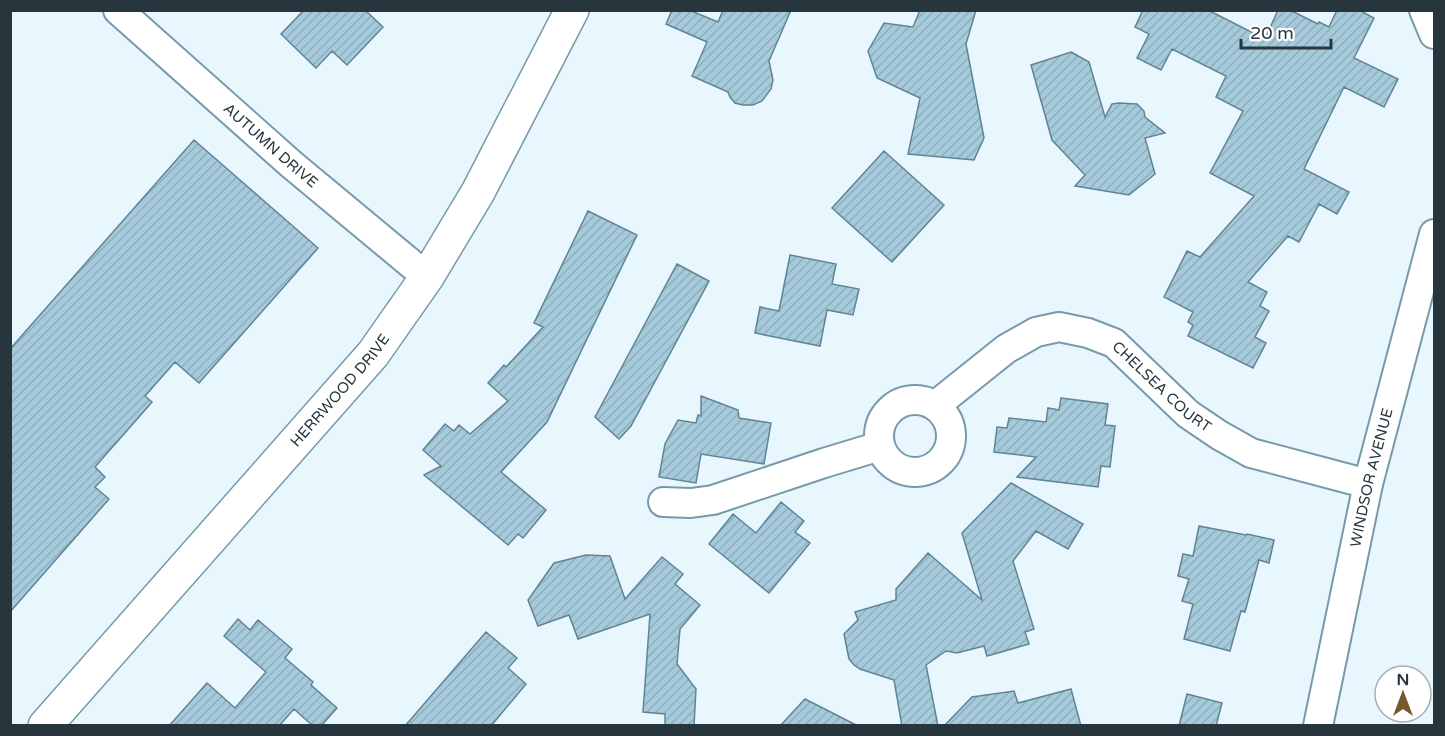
<svg xmlns="http://www.w3.org/2000/svg" width="1445" height="736" font-family="'Varela Round',sans-serif">
  <style>
    .building { fill: url(#building-hatch); stroke: #618494; stroke-width: 1.5 }
    .lines { fill: none; stroke-linecap: round; stroke-linejoin: round }
    .minor-casing { stroke: #779aab; stroke-width: 32 }
    .tertiary-casing { stroke: #779aab; stroke-width: 36 }
    .minor { stroke: #fff; stroke-width: 28 }
    .tertiary { stroke: #fff; stroke-width: 33 }
    .labels { text-anchor: middle; dominant-baseline: central; stroke-width: 5; stroke-linejoin: round; paint-order: stroke }
    .street-label { font-size: 15px; fill: #27363c; stroke: #fff }
  </style>
  <defs>
    <pattern id="building-hatch" width="6" height="6" patternUnits="userSpaceOnUse" patternTransform="scale(1.5)"><rect width="6" height="6" fill="#a5cadb"/><path d="M-1 1l2-2M0 6l6-6M5 7l2-2" fill="none" stroke="#8eaebd"/></pattern>
  </defs>
  <rect width="100%" height="100%" fill="#e8f7fe"/>
  <path class="building" d="M304,10H365L383,27L347,65L332,51L316,68L281,34Z
    M672,10H689L718,22L723,10H791L769,61L773,80L771,89L762,101L753,105H743L735,103L730,97L728,92L692,76L707,42L666,24Z
    M920,10H976L966,44L984,138L974,160L908,154L920,98L877,78L868,51L884,23L913,27Z
    M1143,10H1208L1265,39L1278,10H1290L1318,24L1319,22L1329,27L1337,10H1359L1374,18L1354,58L1398,79L1384,107L1344,87L1304,169L1349,192L1337,214L1319,204L1299,242L1288,236L1248,282L1267,292L1260,306L1269,311L1255,337L1266,343L1253,368L1188,336L1193,325L1188,322L1193,312L1164,297L1187,251L1200,257L1254,196L1210,173L1243,111L1216,97L1226,76L1172,49L1161,70L1137,58L1149,34L1135,27Z
    M1071,52L1089,62L1105,117L1112,104L1119,103L1137,104L1144,111L1145,117L1165,133L1145,138L1155,174L1129,195L1075,186L1085,175L1052,140L1031,65Z
    M194,140L318,248L199,383L175,362L145,396L152,402L95,467L105,477L95,487L109,499L10,612V349Z
    M884,151L944,205L892,262L832,208Z
    M588,211L637,235L547,422L501,472L546,510L523,538L518,534L508,545L424,475L441,466L423,450L445,424L454,431L459,425L470,434L508,401L488,383L504,365L506,367L543,327L534,323Z
    M790,255L836,264L832,284L859,289L853,315L827,310L820,346L755,333L760,307L779,311Z
    M677,264L709,281L631,426L619,439L595,417Z
    M701,396L738,410L739,418L771,423L764,464L701,454L696,483L659,477L665,444L678,420L696,423L698,415L701,416Z
    M1061,398L1108,404L1105,425L1115,426L1110,467L1101,466L1098,487L1017,477L1036,457L994,452L997,427L1007,428L1009,418L1046,422L1048,408L1059,410Z
    M1011,483L1083,524L1068,549L1036,531L1013,561L1034,629L1025,632L1029,644L987,656L984,646L957,653L946,651L926,665L938,726H902L894,680L860,669L854,665L849,659L844,634L858,620L855,612L896,600V589L928,553L982,600L962,533Z
    M781,502L804,521L795,532L810,543L769,593L709,544L733,514L756,533Z
    M1199,526L1246,535L1247,534L1274,540L1269,563L1259,560L1245,612L1241,611L1230,651L1184,639L1193,604L1182,601L1189,579L1178,576L1183,554L1193,556Z
    M586,555L610,556L625,599L662,557L683,574L675,584L700,605L680,629L677,664L696,689L694,726H665V714L643,712L650,614L578,639L569,615L538,626L528,600L554,563Z
    M238,619L250,630L258,620L292,649L285,658L313,682L311,685L337,708L321,726H313L294,709L279,726H169L207,683L235,708L266,672L224,636Z
    M486,632L517,658L508,668L526,684L491,726H405Z
    M1071,689L1081,726H944L972,697L1014,691L1018,703Z
    M1187,694L1222,703L1216,726H1179Z
    M805,699L858,726H780Z"/>
  <g class="lines">
    <g class="minor-casing">
      <g id="minor">
        <path id="s1" d="M118,10L291,164L427,277"/>
        <path d="M1424,10L1434,34"/>
        <circle cx="915" cy="436" r="36"/>
        <path id="s2" d="M936,405L1006,349L1036,332L1059,327L1088,333L1114,343L1188,414L1219,435L1251,453L1368,484"/>
        <path d="M663,502L691,503L713,500L824,463L880,446"/>
        <path id="s3" d="M1318,726L1368,484L1434,234"/>
      </g>
    </g>
    <g class="tertiary-casing">
      <g id="tertiary">
        <path id="s4" d="M45,726L373,354L427,277L478,192L572,10"/>
      </g>
    </g>
    <use href="#minor" class="minor"/>
    <use href="#tertiary" class="tertiary"/>
  </g>
  <g class="labels">
    <g class="street-label">
      <text stroke="none"><textPath href="#s1" startOffset="204">AUTUMN DRIVE</textPath></text>
      <text stroke="none"><textPath href="#s2" startOffset="270">CHELSEA COURT</textPath></text>
      <text stroke="none"><textPath href="#s4" startOffset="447">HERRWOOD DRIVE</textPath></text>
      <text stroke="none"><textPath href="#s3" startOffset="254">WINDSOR AVENUE</textPath></text>
    </g>
  </g>
  <rect width="1445" height="736" fill="none" stroke="#27363c" stroke-width="24"/>
  <g transform="translate(1403 694)"><circle r="28" fill="#ffffff" stroke="#a9afb1" stroke-width="1.5"/>
  <path d="M0-4.5L10 22L0 15L-10 22Z" fill="#77592e"/>
  <text y="-9" font-size="16" font-weight="bold" text-anchor="middle" fill="#27363c">N</text>
  </g>
  <path d="M1241 39v9h90v-9" fill="none" stroke="#27363c" stroke-width="3"/>
  <text x="1250" y="39" font-size="18" fill="#27363c" stroke="#ffffff" stroke-width="4.5" paint-order="stroke">20 m</text>
</svg>
